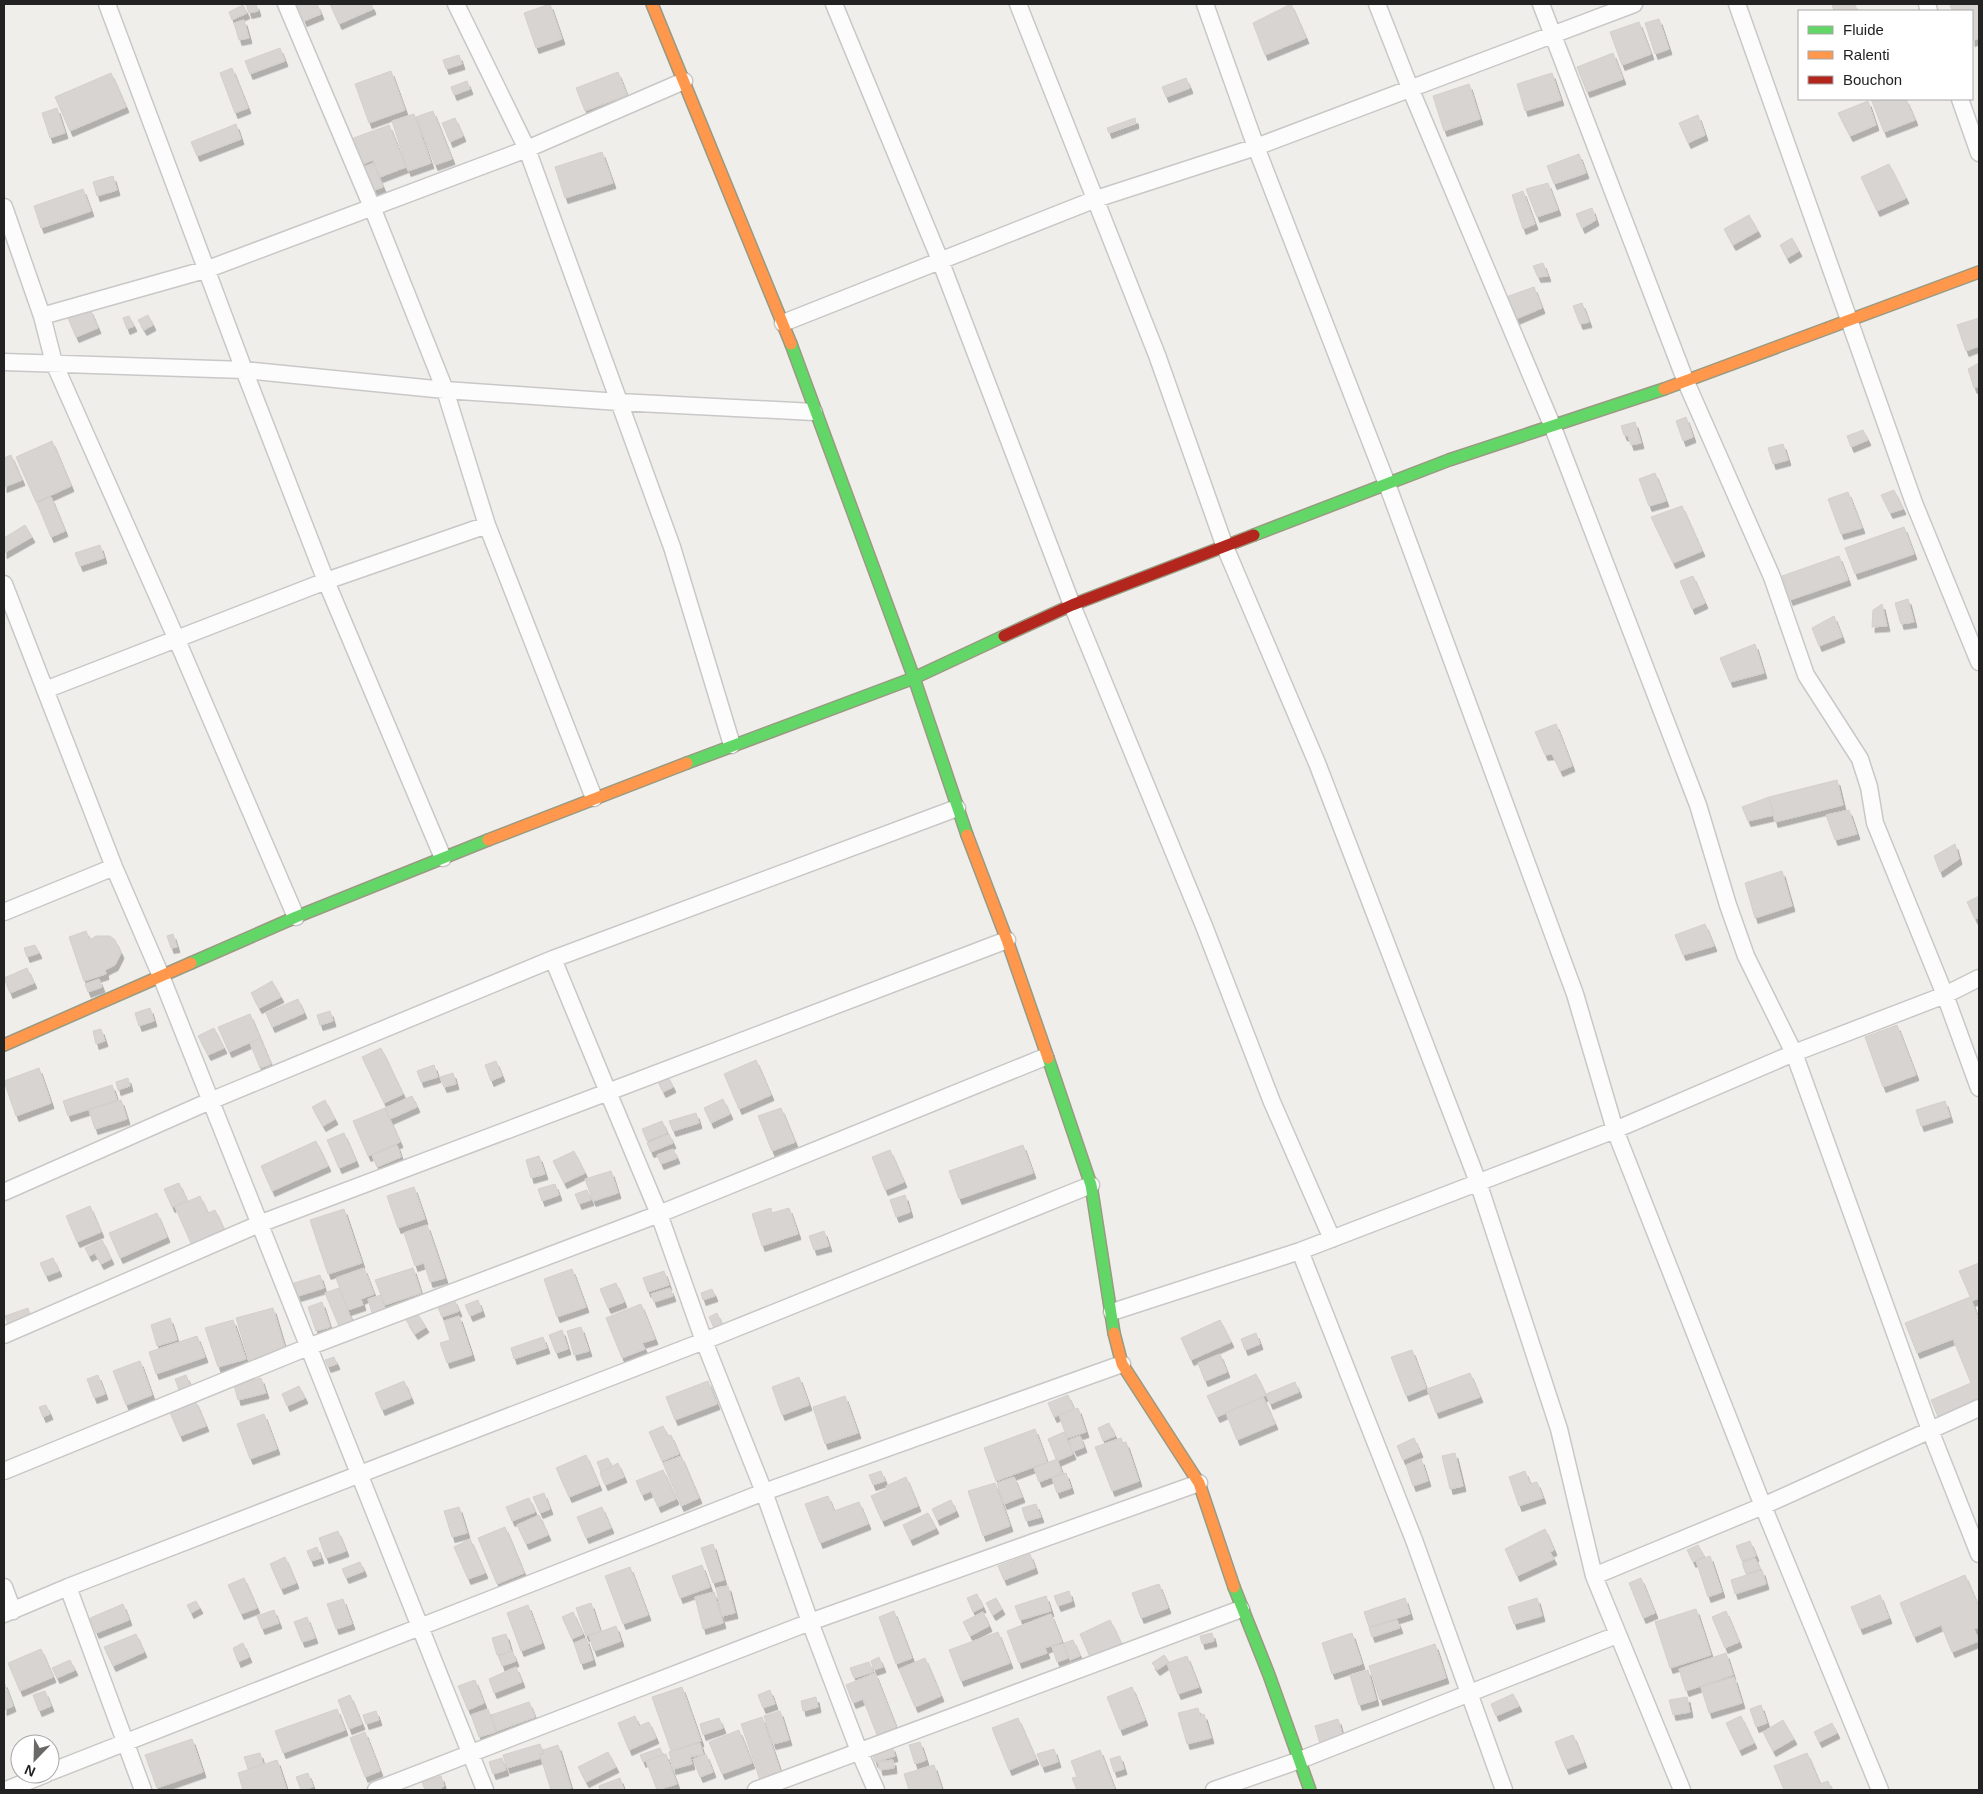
<svg xmlns="http://www.w3.org/2000/svg" width="1983" height="1794" font-family="Arial,sans-serif">
  <style>
    .building { fill: #d7d4d2; stroke: #d3d0cc; filter: url(#shadow) }
    .lines { fill: none; stroke-linecap: round; stroke-linejoin: round }
    .street-casing { stroke: #c9c8c7; stroke-width: 19 }
    .fast-casing { stroke: #999a82; stroke-width: 14 }
    .slow-casing { stroke: #999a82; stroke-width: 14 }
    .jam-casing { stroke: #999a82; stroke-width: 14 }
    .street { stroke: #fdfcfc; stroke-width: 16 }
    .fast { stroke: #63d668; stroke-width: 11 }
    .slow { stroke: #ff974d; stroke-width: 11 }
    .jam { stroke: #b3261e; stroke-width: 11 }
  </style>
  <defs>
    <filter id="shadow"><feDropShadow dx="3" dy="5.5" stdDeviation="0" flood-color="#0004"/></filter>
  </defs>
  <rect width="100%" height="100%" fill="#f0eeeb"/>
  <path class="building" d="M246,4H256L258,11L249,13Z
    M297,4H317L321,14L304,21Z
    M330,4H371L373,9L339,24Z
    M550,4L562,39L536,48L524,13Z
    M1291,4L1306,38L1265,55L1253,23Z
    M1832,4H1855L1857,11H1834Z
    M1955,4H1979V38L1972,41V11H1953L1950,6Z
    M243,5L247,13L232,20L229,12Z
    M1659,19L1669,49L1655,54L1645,23Z
    M244,20L249,38L239,40L234,23Z
    M1639,22L1651,54L1622,65L1610,32Z
    M280,48L285,61L250,74L245,61Z
    M1613,53L1623,79L1587,92L1577,67Z
    M459,55L462,64L446,69L443,60Z
    M232,68L248,108L235,113L220,73Z
    M391,71L405,110L369,123L355,84Z
    M618,72L627,95L585,111L576,88Z
    M111,73L126,107L70,131L55,97Z
    M1552,73L1561,100L1525,111L1517,84Z
    M1186,78L1190,88L1166,97L1162,87Z
    M467,81L470,89L454,95L451,87Z
    M1469,84L1480,119L1444,131L1433,96Z
    M1871,99H1906L1915,120L1884,132Z
    M1868,101L1876,125L1850,136L1838,113Z
    M57,108L65,133L50,138L42,113Z
    M433,111L452,159L435,165L416,117Z
    M414,114L431,163L408,171L392,121Z
    M1698,115L1705,135L1688,143L1679,123Z
    M455,118L463,136L450,142L442,123Z
    M1135,118L1136,123L1109,133L1107,128Z
    M236,124L241,139L197,156L191,142Z
    M389,125L406,167L380,177L373,160L361,165L351,139Z
    M602,152L613,183L565,198L555,167Z
    M1579,154L1586,173L1554,184L1547,166Z
    M373,163L383,187L366,193L357,170Z
    M1889,164L1906,198L1877,211L1861,177Z
    M113,176L117,190L97,196L93,182Z
    M1548,183L1558,210L1537,217L1526,189Z
    M83,189L91,211L41,228L34,206Z
    M1523,191L1535,224L1523,229L1512,195Z
    M1592,208L1596,220L1582,228L1576,214Z
    M1749,215L1758,231L1733,245L1724,229Z
    M1792,238L1799,251L1787,258L1780,245Z
    M1543,263L1548,276L1538,277L1533,266Z
    M1534,287L1542,308L1516,319L1506,297Z
    M1582,303L1589,322L1580,324L1573,306Z
    M90,309L98,328L76,337L68,318Z
    M148,315L153,325L144,330L138,320Z
    M129,316L134,326L127,329L123,318Z
    M1979,318V346L1966,351L1957,325Z
    M1979,363V386L1974,388L1968,369Z
    M1686,417L1693,437L1683,441L1676,421Z
    M1635,422L1641,443L1631,445L1628,436L1624,435L1621,426Z
    M1863,430L1868,440L1851,447L1847,436Z
    M52,441L71,486L36,502L16,457Z
    M1783,444L1788,460L1773,464L1768,448Z
    M11,455L22,480L4,487V458Z
    M1655,473L1666,501L1649,506L1639,479Z
    M1894,490L1903,509L1890,513L1881,495Z
    M1848,492L1862,528L1841,534L1828,499Z
    M51,497L65,531L51,537L37,503Z
    M1682,506L1702,551L1673,563L1651,517Z
    M25,525L32,537L4,553V538Z
    M1904,527L1914,554L1855,574L1845,548Z
    M100,545L104,558L80,566L75,553Z
    M1839,556L1848,580L1790,600L1782,576Z
    M1693,576L1705,603L1692,609L1680,581Z
    M1908,599L1914,622L1901,624L1895,603Z
    M1882,604L1887,626L1872,627L1873,610Z
    M1834,616L1842,637L1819,646L1812,628Z
    M1755,644L1764,673L1730,682L1720,658Z
    M1556,724L1572,766L1560,771L1552,754L1545,755L1535,732Z
    M1837,780L1843,805L1775,822L1769,797Z
    M1769,797L1774,815L1748,821L1742,807Z
    M1849,810L1857,834L1835,840L1826,815Z
    M1955,844L1959,859L1940,872L1934,856Z
    M1782,871L1792,906L1755,918L1745,883Z
    M1979,896V917L1975,919L1967,902Z
    M1705,924L1714,946L1683,955L1675,935Z
    M86,931L90,940L96,936H110L115,940L121,953L115,965L105,970L106,974L84,981L69,937Z
    M173,934L177,947L171,948L167,936Z
    M35,945L39,953L27,957L24,948Z
    M27,968L34,983L10,993L4,978Z
    M99,979L102,987L88,992L85,984Z
    M272,981L281,997L259,1008L251,993Z
    M298,999L304,1013L272,1027L266,1013Z
    M150,1008L154,1021L139,1026L135,1013Z
    M330,1011L333,1021L320,1025L317,1015Z
    M250,1014L260,1038L229,1052L218,1027Z
    M1897,1025L1916,1075L1883,1087L1865,1037Z
    M214,1028L224,1048L208,1055L198,1036Z
    M101,1029L105,1041L96,1044L93,1031Z
    M260,1038L271,1064L260,1068L250,1043Z
    M381,1048L403,1094L384,1103L362,1057Z
    M756,1060L771,1095L739,1109L724,1074Z
    M496,1061L502,1076L491,1081L485,1065Z
    M434,1065L438,1077L421,1082L417,1071Z
    M39,1068L51,1103L16,1116L4,1081Z
    M453,1073L456,1084L444,1087L440,1077Z
    M667,1075L673,1087L663,1092L657,1080Z
    M128,1078L130,1086L118,1090L116,1082Z
    M112,1085L117,1100L68,1116L63,1101Z
    M412,1096L417,1107L390,1119L385,1108Z
    M723,1099L730,1114L711,1123L704,1108Z
    M121,1100L127,1119L95,1129L89,1110Z
    M325,1100L335,1119L323,1126L312,1107Z
    M1945,1101L1950,1117L1921,1126L1916,1110Z
    M385,1108L400,1142L368,1156L353,1121Z
    M781,1108L795,1142L772,1151L758,1116Z
    M696,1113L699,1123L673,1131L669,1121Z
    M662,1121L667,1133L647,1141L642,1129Z
    M344,1133L356,1161L339,1168L327,1140Z
    M669,1134L673,1143L651,1152L647,1143Z
    M316,1141L328,1166L272,1191L261,1166Z
    M397,1145L401,1157L377,1167L372,1155Z
    M1023,1145L1033,1173L959,1199L949,1171Z
    M673,1149L677,1158L661,1164L657,1155Z
    M890,1150L904,1182L885,1190L872,1157Z
    M574,1151L585,1173L564,1183L553,1161Z
    M539,1156L545,1174L531,1178L526,1160Z
    M611,1171L618,1193L593,1201L585,1179Z
    M179,1183L187,1201L172,1207L164,1189Z
    M555,1184L559,1195L542,1201L538,1189Z
    M414,1187L425,1219L398,1228L387,1196Z
    M587,1190L591,1200L579,1204L575,1194Z
    M905,1195L910,1212L896,1217L890,1200Z
    M200,1196L208,1213L215,1210L226,1234L193,1248L175,1207Z
    M90,1206L101,1232L77,1242L66,1216Z
    M771,1208L772,1213L789,1208L798,1234L762,1246L752,1214Z
    M344,1209L362,1263L328,1274L310,1220Z
    M157,1213L167,1237L120,1258L109,1233Z
    M427,1225L445,1278L430,1282L424,1263L415,1266L404,1233Z
    M824,1231L829,1246L814,1250L809,1236Z
    M102,1240L111,1259L101,1264L95,1253L89,1256L85,1248Z
    M53,1258L59,1271L46,1276L40,1263Z
    M1979,1263V1298L1972,1301L1959,1271Z
    M364,1268L374,1294L361,1299L363,1305L348,1310L336,1278Z
    M413,1268L421,1293L385,1305L375,1280Z
    M572,1269L586,1307L557,1317L544,1279Z
    M664,1271L669,1285L648,1292L643,1278Z
    M320,1275L324,1288L298,1296L294,1283Z
    M616,1283L624,1302L608,1308L600,1289Z
    M339,1288L352,1321L339,1326L325,1293Z
    M670,1288L673,1296L654,1302L651,1294Z
    M712,1289L715,1296L703,1300L701,1293Z
    M381,1295L385,1309L372,1313L368,1299Z
    M1970,1297L1979,1320V1403L1939,1419L1931,1400L1971,1383L1953,1339L1917,1353L1905,1323Z
    M454,1299L459,1311L442,1317L437,1305Z
    M478,1300L482,1311L470,1316L465,1305Z
    M322,1302L330,1327L316,1331L308,1307Z
    M641,1304L655,1339L642,1343L645,1349L622,1358L606,1318Z
    M28,1308L33,1322L10,1330L5,1316Z
    M273,1308L287,1355L250,1365L236,1318Z
    M417,1313L426,1327L415,1334L406,1320Z
    M717,1313L722,1324L714,1328L709,1317Z
    M459,1316L472,1355L447,1363L440,1343L450,1340L444,1321Z
    M170,1318L177,1340L157,1346L151,1325Z
    M233,1320L246,1359L218,1367L205,1328Z
    M1220,1320L1231,1342L1191,1360L1181,1338Z
    M581,1327L589,1351L574,1355L567,1331Z
    M562,1330L568,1349L556,1353L549,1335Z
    M1256,1333L1260,1344L1245,1350L1241,1339Z
    M197,1336L205,1357L156,1374L149,1352Z
    M543,1337L547,1348L514,1359L511,1348Z
    M1412,1350L1426,1388L1406,1396L1391,1357Z
    M1220,1354L1227,1372L1205,1381L1198,1363Z
    M334,1357L337,1364L328,1367L325,1360Z
    M140,1361L152,1395L126,1405L113,1371Z
    M1470,1373L1480,1397L1436,1413L1427,1389Z
    M1256,1374L1266,1395L1217,1417L1207,1396Z
    M98,1375L105,1394L94,1398L87,1379Z
    M186,1375L190,1385L179,1390L175,1379Z
    M799,1377L809,1405L782,1415L772,1387Z
    M261,1378L266,1393L238,1400L234,1385Z
    M404,1381L411,1398L382,1410L375,1393Z
    M708,1381L717,1404L675,1420L666,1397Z
    M1295,1382L1299,1392L1270,1404L1266,1394Z
    M299,1386L305,1398L287,1406L282,1394Z
    M1068,1395L1074,1409L1054,1417L1048,1403Z
    M845,1396L858,1433L825,1444L813,1407Z
    M1263,1397L1275,1424L1237,1440L1226,1413Z
    M195,1400L206,1426L180,1436L169,1410Z
    M46,1405L50,1414L43,1417L39,1407Z
    M1078,1408L1086,1432L1067,1438L1059,1415Z
    M264,1414L277,1449L250,1459L237,1424Z
    M1109,1423L1115,1436L1103,1441L1098,1428Z
    M663,1426L668,1436L671,1435L679,1454L662,1461L649,1432Z
    M1035,1429L1047,1462L996,1481L984,1448Z
    M1064,1432L1073,1454L1057,1461L1048,1439Z
    M1080,1436L1084,1447L1074,1451L1069,1440Z
    M1121,1438L1123,1443L1126,1442L1139,1481L1112,1491L1095,1447Z
    M1414,1438L1420,1452L1403,1460L1397,1446Z
    M1455,1453L1463,1486L1450,1489L1442,1456Z
    M586,1455L599,1485L569,1497L556,1468Z
    M681,1456L699,1498L681,1506L663,1463Z
    M608,1458L612,1467L601,1472L597,1462Z
    M1057,1459L1062,1473L1039,1482L1034,1468Z
    M1421,1459L1428,1481L1413,1486L1406,1465Z
    M618,1463L624,1477L605,1485L600,1473Z
    M663,1470L676,1499L658,1507L651,1491L642,1495L636,1481Z
    M881,1471L885,1481L873,1485L869,1475Z
    M1525,1471L1530,1484L1537,1482L1543,1498L1519,1506L1509,1477Z
    M1066,1473L1071,1488L1057,1493L1052,1478Z
    M906,1477L918,1506L882,1521L871,1496L887,1489L886,1486Z
    M1014,1477L1022,1497L1004,1504L997,1483Z
    M995,1483L1010,1526L983,1536L968,1491Z
    M544,1493L550,1509L540,1513L533,1497Z
    M828,1496L834,1511L859,1502L868,1524L820,1543L805,1504Z
    M529,1498L535,1512L512,1521L506,1507Z
    M951,1500L956,1511L937,1520L932,1509Z
    M1036,1504L1041,1517L1026,1521L1022,1508Z
    M459,1507L467,1533L452,1537L444,1511Z
    M602,1507L611,1528L586,1538L577,1517Z
    M928,1513L936,1528L910,1540L903,1525Z
    M539,1515L548,1535L526,1544L517,1525Z
    M505,1527L524,1573L497,1584L478,1538Z
    M1545,1529L1554,1550L1550,1552L1554,1559L1517,1576L1505,1549Z
    M338,1531L346,1551L326,1558L319,1538Z
    M470,1539L485,1573L468,1579L454,1547Z
    M1750,1541L1756,1556L1742,1561L1736,1546Z
    M713,1544L724,1580L713,1583L701,1548Z
    M1698,1545L1704,1556L1693,1562L1687,1550Z
    M317,1547L321,1558L311,1561L307,1551Z
    M1030,1554L1035,1568L1004,1580L998,1566Z
    M1710,1556L1722,1592L1708,1597L1696,1561Z
    M285,1557L296,1583L281,1589L270,1564Z
    M1755,1558L1760,1569L1746,1574L1742,1563Z
    M360,1562L364,1571L346,1578L342,1569Z
    M702,1565L710,1587L680,1598L672,1576Z
    M630,1567L648,1615L623,1624L605,1576Z
    M1762,1570L1766,1584L1735,1594L1731,1580Z
    M1965,1575L1979,1608V1627L1974,1629L1979,1641L1952,1652L1941,1625L1914,1637L1900,1603Z
    M244,1578L257,1608L241,1614L228,1585Z
    M1641,1578L1655,1613L1643,1618L1629,1583Z
    M1159,1584L1168,1608L1141,1618L1132,1593Z
    M728,1586L735,1613L722,1616L716,1588Z
    M1069,1591L1072,1601L1058,1606L1054,1596Z
    M714,1592L723,1623L703,1629L695,1597Z
    M977,1594L983,1607L973,1612L967,1598Z
    M1880,1595L1889,1618L1860,1629L1851,1607Z
    M1046,1596L1051,1611L1020,1620L1015,1606Z
    M996,1598L1002,1609L993,1615L986,1603Z
    M1405,1598L1410,1614L1369,1627L1364,1612Z
    M1537,1598L1542,1616L1514,1624L1508,1607Z
    M343,1599L352,1624L336,1629L327,1604Z
    M196,1601L200,1608L191,1613L187,1605Z
    M591,1603L600,1631L586,1636L576,1608Z
    M123,1604L129,1620L96,1633L90,1618Z
    M528,1605L542,1643L521,1651L507,1613Z
    M1696,1609L1711,1655L1670,1668L1655,1622Z
    M274,1610L279,1623L262,1629L257,1616Z
    M894,1611L912,1658L896,1664L879,1617Z
    M1726,1611L1739,1642L1725,1648L1712,1617Z
    M573,1612L583,1634L572,1639L562,1617Z
    M983,1612L989,1626L970,1636L963,1622Z
    M1051,1614L1062,1642L1045,1648L1047,1653L1019,1663L1007,1631Z
    M307,1617L315,1638L302,1642L294,1622Z
    M1110,1620L1121,1643L1090,1657L1080,1634Z
    M1397,1620L1400,1628L1372,1637L1369,1628Z
    M616,1626L621,1641L594,1651L589,1636Z
    M998,1632L1010,1663L961,1681L949,1650Z
    M1212,1633L1214,1641L1202,1644L1200,1636Z
    M1352,1633L1362,1664L1332,1674L1322,1643Z
    M136,1634L144,1652L113,1666L104,1647Z
    M506,1634L511,1651L497,1655L492,1638Z
    M586,1638L593,1660L581,1664L574,1643Z
    M1073,1640L1080,1656L1070,1660L1064,1643Z
    M243,1643L249,1657L238,1662L233,1648Z
    M1063,1644L1068,1658L1057,1662L1052,1647Z
    M1435,1644L1446,1678L1380,1700L1369,1666Z
    M41,1649L53,1677L20,1691L8,1663Z
    M512,1651L516,1661L502,1666L499,1656Z
    M1726,1653L1733,1675L1686,1691L1679,1669Z
    M1164,1655L1169,1662L1157,1670L1152,1663Z
    M1187,1656L1199,1687L1178,1694L1167,1663Z
    M879,1657L883,1667L874,1670L871,1661Z
    M925,1658L941,1696L915,1707L899,1669Z
    M70,1660L75,1670L57,1678L52,1668Z
    M869,1662L873,1672L854,1678L850,1668Z
    M516,1667L522,1682L494,1693L489,1679Z
    M1368,1670L1376,1700L1359,1705L1350,1675Z
    M875,1673L896,1727L877,1735L863,1699L853,1703L846,1685Z
    M1734,1677L1742,1703L1709,1713L1701,1687Z
    M475,1680L484,1703L468,1710L458,1686Z
    M4,1682L13,1706L4,1710Z
    M682,1687L701,1741L671,1751L652,1697Z
    M1132,1687L1145,1720L1120,1730L1107,1697Z
    M770,1690L775,1704L763,1708L758,1695Z
    M45,1691L51,1706L39,1711L33,1695Z
    M1513,1694L1519,1706L1496,1716L1491,1704Z
    M350,1695L362,1724L349,1729L338,1700Z
    M816,1697L818,1707L803,1711L801,1701Z
    M1687,1697L1690,1712L1673,1715L1669,1700Z
    M529,1702L535,1717L497,1731L491,1715Z
    M1761,1705L1767,1723L1756,1727L1750,1709Z
    M1198,1708L1200,1716L1204,1714L1211,1738L1187,1744L1178,1713Z
    M337,1709L345,1730L283,1753L275,1731Z
    M488,1709L496,1732L479,1737L471,1715Z
    M376,1711L379,1720L366,1724L363,1715Z
    M780,1711L789,1740L773,1744L764,1716Z
    M635,1716L639,1726L649,1722L656,1738L629,1750L618,1723Z
    M1741,1716L1754,1743L1739,1750L1726,1723Z
    M762,1717L781,1773L760,1780L741,1724Z
    M719,1718L723,1728L703,1735L700,1724Z
    M1018,1718L1036,1759L1009,1770L992,1728Z
    M1338,1719L1343,1737L1320,1744L1315,1726Z
    M1783,1720L1794,1739L1773,1751L1763,1732Z
    M1832,1723L1837,1733L1819,1742L1814,1732Z
    M739,1730L752,1763L722,1774L709,1742Z
    M365,1732L380,1771L365,1777L350,1738Z
    M1573,1735L1584,1762L1566,1769L1555,1742Z
    M192,1739L203,1772L157,1788L145,1755Z
    M920,1742L926,1760L915,1764L909,1745Z
    M700,1743L703,1754L690,1757L692,1764L673,1769L669,1752Z
    M540,1744L543,1753L539,1754L541,1758L507,1768L503,1755Z
    M558,1745L571,1788L565,1790H551L540,1755L544,1754L543,1750Z
    M892,1746L895,1756L875,1762L872,1753Z
    M660,1748L663,1755L643,1762L640,1755Z
    M1054,1749L1058,1762L1042,1767L1037,1754Z
    M1100,1750L1115,1790H1077L1072,1778L1077,1777L1071,1761Z
    M608,1752L616,1767L586,1782L578,1767Z
    M260,1753L263,1764L248,1769L244,1757Z
    M1807,1753L1820,1784L1828,1781L1832,1790H1784L1774,1766Z
    M666,1754L677,1784L657,1790L646,1761Z
    M706,1754L713,1772L700,1777L693,1759Z
    M1120,1756L1124,1769L1114,1772L1110,1759Z
    M502,1758L506,1770L493,1774L489,1762Z
    M277,1760L287,1790H243L238,1773Z
    M893,1760L894,1768L880,1770L878,1762Z
    M934,1765L942,1790H909L904,1774Z
    M308,1773L313,1787L301,1790L296,1777Z
    M441,1776L444,1786L439,1790H425L422,1782Z
    M620,1778L624,1790H600L599,1786Z"/>
  <g class="lines">
    <g class="street-casing">
      <path id="street" d="M107,4L244,370L326,581L443,858
        M286,4L372,207L445,390L487,525L594,798
        M456,4L527,149L672,547L732,745
        M834,4L940,260L1072,605L1204,926L1272,1102L1332,1239
        M1018,4L1157,355L1225,547L1317,763L1478,1182L1559,1429L1594,1576L1682,1790
        M1205,4L1256,147L1387,484L1575,994L1615,1130L1763,1506L1880,1790
        M1377,4L1410,88L1552,425L1698,805L1728,905L1746,956L1794,1053L1930,1430L1979,1554
        M1541,4L1686,382L1772,577L1806,675L1860,759L1869,787L1875,823L1945,995L1979,1088
        M1737,4L1914,503L1979,662
        M1927,4L1929,11
        M1960,99L1979,153
        M4,207L42,316L54,363L177,640L296,917
        M42,316L208,269L527,149L684,81
        M783,323L1096,199L1256,147L1634,4
        M4,362L244,370L445,390L619,402L814,412
        M4,584L114,867L161,976L485,1790
        M45,690L326,581L487,525
        M4,912L114,867
        M553,959L608,1092L1007,940
        M4,1192L210,1101L553,959L957,808
        M1300,1251L1414,1540L1504,1790
        M1112,1312L1300,1251L1615,1130L1794,1053L1945,995L1979,978
        M4,1335L259,1224L608,1092L659,1214L704,1341L764,1492L810,1622L859,1751L876,1790
        M4,1471L308,1347L659,1214L1045,1057
        M1594,1576L1763,1506L1979,1408
        M4,1587L13,1611
        M68,1587L143,1790
        M4,1614L68,1587L704,1341L1091,1185
        M50,1772L764,1492L1122,1364
        M6,1790L46,1774
        M376,1790L810,1622L1199,1483
        M756,1790L1241,1609
        M1214,1790L1300,1760L1617,1635"/>
    </g>
    <g class="fast-casing">
      <path id="fast" d="M791,344L914,678L967,835
        M1254,535L1449,460L1664,389
        M687,763L914,678L1004,636
        M191,963L296,917L488,840
        M1048,1058L1091,1185L1114,1333
        M1234,1587L1269,1675L1310,1790"/>
    </g>
    <g class="slow-casing">
      <path id="slow" d="M652,4L791,344
        M1664,389L1979,272
        M967,835L1007,940L1048,1058
        M488,840L687,763
        M4,1045L191,963
        M1114,1333L1122,1364L1199,1483L1234,1587"/>
    </g>
    <g class="jam-casing">
      <path id="jam" d="M1004,636L1072,605L1254,535"/>
    </g>
    <use href="#street" class="street"/>
    <use href="#fast" class="fast"/>
    <use href="#slow" class="slow"/>
    <use href="#jam" class="jam"/>
  </g>
  <rect width="1983" height="1794" fill="none" stroke="#222222" stroke-width="10"/>
  <rect x="1798" y="10" width="175" height="90" fill="#ffffff" stroke="#a7a7a7"/>
  <rect x="1808" y="26" width="25" height="8" fill="#63d668" stroke="#a7a7a7"/>
  <text x="1843" y="35" font-size="15" fill="#222222">Fluide</text>
  <rect x="1808" y="51" width="25" height="8" fill="#ff974d" stroke="#a7a7a7"/>
  <text x="1843" y="60" font-size="15" fill="#222222">Ralenti</text>
  <rect x="1808" y="76" width="25" height="8" fill="#b3261e" stroke="#a7a7a7"/>
  <text x="1843" y="85" font-size="15" fill="#222222">Bouchon</text>
  <g transform="translate(35 1759) rotate(203)"><circle r="24" fill="#ffffff" stroke="#a7a7a7"/>
  <path d="M0-4L9 19L0 12L-9 19Z" fill="#6a6968"/>
  <text y="-8" font-size="14" font-weight="bold" text-anchor="middle" fill="#222222">N</text>
  </g>
</svg>
